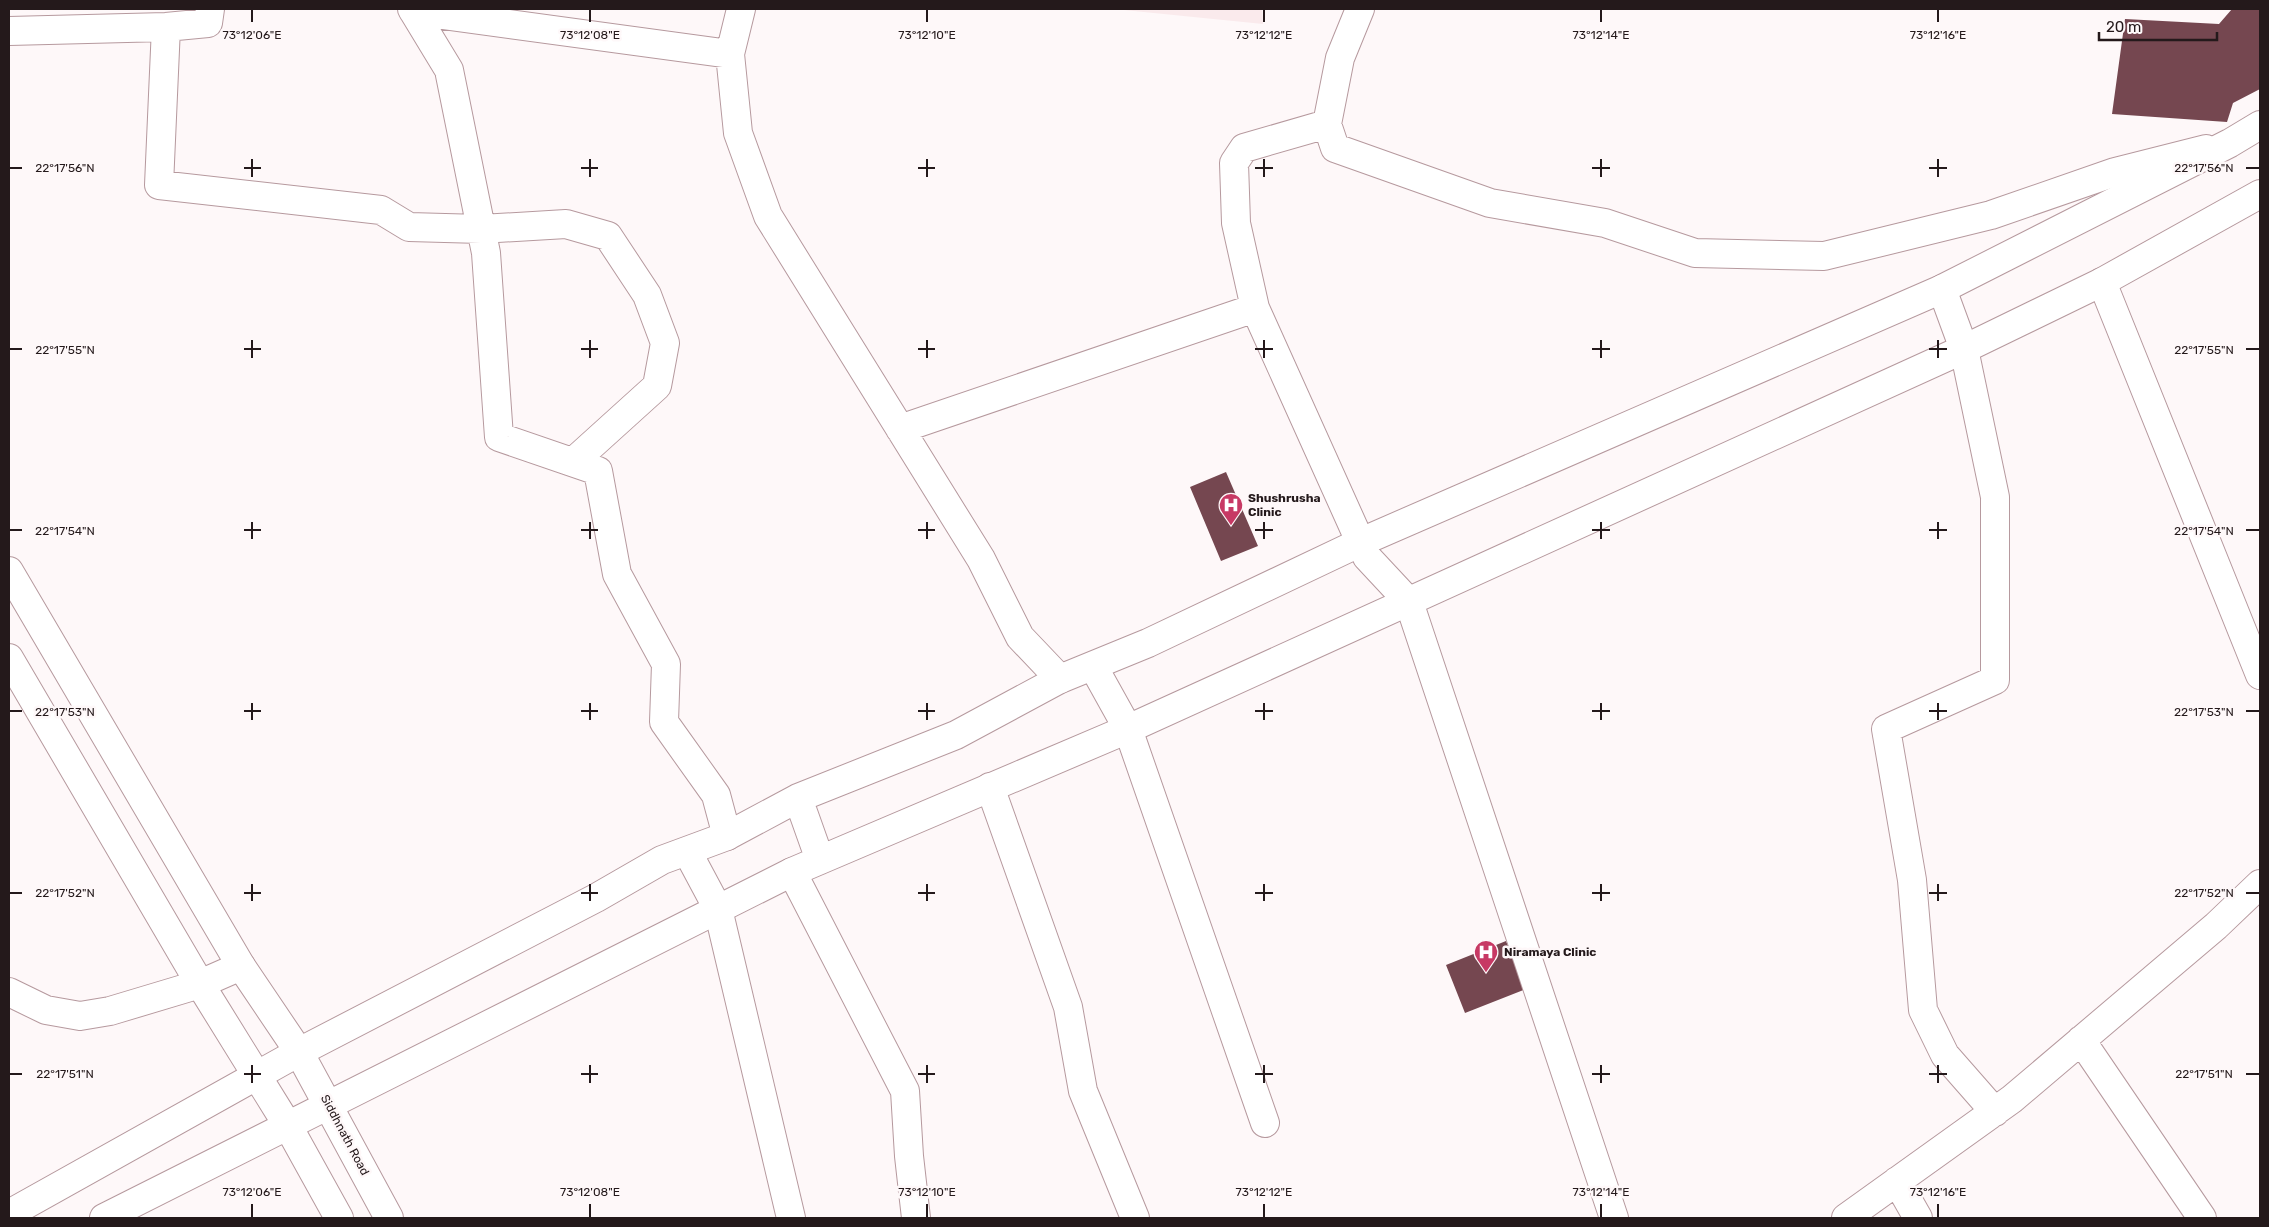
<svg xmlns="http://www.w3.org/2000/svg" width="2269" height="1227" font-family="Rubik,sans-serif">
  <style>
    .built { fill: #faeaec }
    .building { fill: #754750 }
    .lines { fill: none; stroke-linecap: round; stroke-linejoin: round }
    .minor-casing { stroke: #b6999e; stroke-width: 30 }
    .tertiary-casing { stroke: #b6999e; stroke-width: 30 }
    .secondary-casing { stroke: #b6999e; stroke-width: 30 }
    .minor { stroke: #fff; stroke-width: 28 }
    .tertiary { stroke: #fff; stroke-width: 28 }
    .secondary { stroke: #fff; stroke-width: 28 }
    .ticks { fill: none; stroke: #24191b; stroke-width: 2 }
    .labels { text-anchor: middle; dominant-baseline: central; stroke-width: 5; stroke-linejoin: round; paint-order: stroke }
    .poi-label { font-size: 12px; font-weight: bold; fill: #24191b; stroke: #fef8f9; text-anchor: start }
    .street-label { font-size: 12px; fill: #24191b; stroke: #fef8f9 }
    .ticks-label { font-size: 12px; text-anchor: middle; fill: #24191b; stroke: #fef8f9; stroke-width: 5; stroke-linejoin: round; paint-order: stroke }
  </style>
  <rect width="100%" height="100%" fill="#fef8f9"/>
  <path class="built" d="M1114,9H1262L1263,24Z"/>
  <path class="building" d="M2232,9H2260V89L2233,103L2227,122L2112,114L2125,19L2219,24Z
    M1226,472L1258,546L1221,561L1190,487Z
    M1506,941L1526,989L1465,1013L1446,965Z"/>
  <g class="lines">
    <g class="minor-casing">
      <path id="minor" d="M412,9L449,70L486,253L499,437L598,471L617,574L666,664L664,722L716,795L727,836
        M741,9L730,54L738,133L768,216L981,559L1020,637L1060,679
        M1360,9L1340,58L1327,124L1335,148L1490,203L1605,223L1695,253L1824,256L1991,215L2115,172L2206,149
        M413,11L730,54
        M166,27L159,185L381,210L409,227L481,229L566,224L608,236L647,295L665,343L657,386L573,462
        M9,31L166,27L208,23L210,9
        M1327,124L1244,148L1234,163L1236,223L1255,308L1367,557L1409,602L1614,1218
        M2102,282L2260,675
        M1942,289L1964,349L1995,497V680L1886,729L1912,880L1923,1010L1945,1055L1995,1112
        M900,429L1255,308
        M1093,666L1128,729L1265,1123
        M990,787L1068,1007L1083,1091L1135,1218
        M718,909L791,1218
        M9,992L46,1010L80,1016L110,1011L200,984L241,966
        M2081,1040L2202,1218
        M1897,1181L1918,1218
        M1846,1218L2012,1099L2216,926L2260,884"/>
    </g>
    <g class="tertiary-casing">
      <path id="tertiary" d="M9,571L241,966L299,1052L389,1218
        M9,658L200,984L288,1126L339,1218
        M792,872L905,1091L909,1156L916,1218"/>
    </g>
    <g class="secondary-casing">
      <path id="secondary" d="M798,798L820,860
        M687,851L718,909
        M9,1214L299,1052L596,898L662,860L727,836L798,798L956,735L1060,679L1148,643L1361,542L1942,289L2230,143L2260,125
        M104,1218L792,872L1128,729L1964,349L2102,282L2260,194"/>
    </g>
    <use href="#minor" class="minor"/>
    <use href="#tertiary" class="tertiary"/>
    <use href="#secondary" class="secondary"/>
  </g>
  <path class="ticks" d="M252,10V22M590,10V22M927,10V22M1264,10V22M1601,10V22M1938,10V22M252,159V177M590,159V177M927,159V177M1264,159V177M1601,159V177M1938,159V177M10,168H22M244,168H261M581,168H598M918,168H935M1255,168H1273M1592,168H1610M1929,168H1947M2246,168H2259M252,340V358M590,340V358M927,340V358M1264,340V358M1601,340V358M1938,340V358M10,349H22M244,349H261M581,349H598M918,349H935M1255,349H1273M1592,349H1610M1929,349H1947M2246,349H2259M252,522V539M590,522V539M927,522V539M1264,522V539M1601,522V539M1938,522V539M10,530H22M244,530H261M581,530H598M918,530H935M1255,530H1273M1592,530H1610M1929,530H1947M2246,530H2259M252,703V720M590,703V720M927,703V720M1264,703V720M1601,703V720M1938,703V720M10,711H22M244,711H261M581,711H598M918,711H935M1255,711H1273M1592,711H1610M1929,711H1947M2246,711H2259M252,884V901M590,884V901M927,884V901M1264,884V901M1601,884V901M1938,884V901M10,893H22M244,893H261M581,893H598M918,893H935M1255,893H1273M1592,893H1610M1929,893H1947M2246,893H2259M252,1065V1083M590,1065V1083M927,1065V1083M1264,1065V1083M1601,1065V1083M1938,1065V1083M10,1074H22M244,1074H261M581,1074H598M918,1074H935M1255,1074H1273M1592,1074H1610M1929,1074H1947M2246,1074H2259M252,1204V1217M590,1204V1217M927,1204V1217M1264,1204V1217M1601,1204V1217M1938,1204V1217"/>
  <defs>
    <g id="hospital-pin" transform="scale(1.25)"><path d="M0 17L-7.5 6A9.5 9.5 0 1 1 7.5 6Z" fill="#c73964" stroke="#fef8f9"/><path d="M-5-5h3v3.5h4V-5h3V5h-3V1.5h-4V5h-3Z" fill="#fff"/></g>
  </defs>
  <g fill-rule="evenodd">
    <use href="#hospital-pin" x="1231" y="505"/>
    <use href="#hospital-pin" x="1486" y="952"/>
  </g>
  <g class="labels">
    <g class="poi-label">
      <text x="1248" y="498">Shushrusha<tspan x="1248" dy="14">Clinic</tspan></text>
      <text x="1504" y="952">Niramaya Clinic</text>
    </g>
    <g class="street-label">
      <text transform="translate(345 1135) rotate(62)">Siddhnath Road</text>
    </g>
  </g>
  <g class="ticks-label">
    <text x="252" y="39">73°12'06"E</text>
    <text x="590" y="39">73°12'08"E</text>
    <text x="927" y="39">73°12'10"E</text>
    <text x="1264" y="39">73°12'12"E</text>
    <text x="1601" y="39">73°12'14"E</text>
    <text x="1938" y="39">73°12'16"E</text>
    <text x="65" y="172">22°17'56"N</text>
    <text x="2204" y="172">22°17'56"N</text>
    <text x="65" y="354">22°17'55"N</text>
    <text x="2204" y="354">22°17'55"N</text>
    <text x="65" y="535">22°17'54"N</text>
    <text x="2204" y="535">22°17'54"N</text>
    <text x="65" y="716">22°17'53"N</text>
    <text x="2204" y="716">22°17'53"N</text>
    <text x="65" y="897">22°17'52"N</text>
    <text x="2204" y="897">22°17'52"N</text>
    <text x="65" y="1078">22°17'51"N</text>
    <text x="2204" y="1078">22°17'51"N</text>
    <text x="252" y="1196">73°12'06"E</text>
    <text x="590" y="1196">73°12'08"E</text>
    <text x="927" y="1196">73°12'10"E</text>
    <text x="1264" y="1196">73°12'12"E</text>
    <text x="1601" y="1196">73°12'14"E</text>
    <text x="1938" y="1196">73°12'16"E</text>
  </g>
  <rect width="2269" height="1227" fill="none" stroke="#24191b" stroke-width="20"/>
  <path d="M2099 32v8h118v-8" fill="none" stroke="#24191b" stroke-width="2.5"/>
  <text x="2106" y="32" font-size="15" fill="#24191b" stroke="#fef8f9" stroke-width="4" paint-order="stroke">20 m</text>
</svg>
